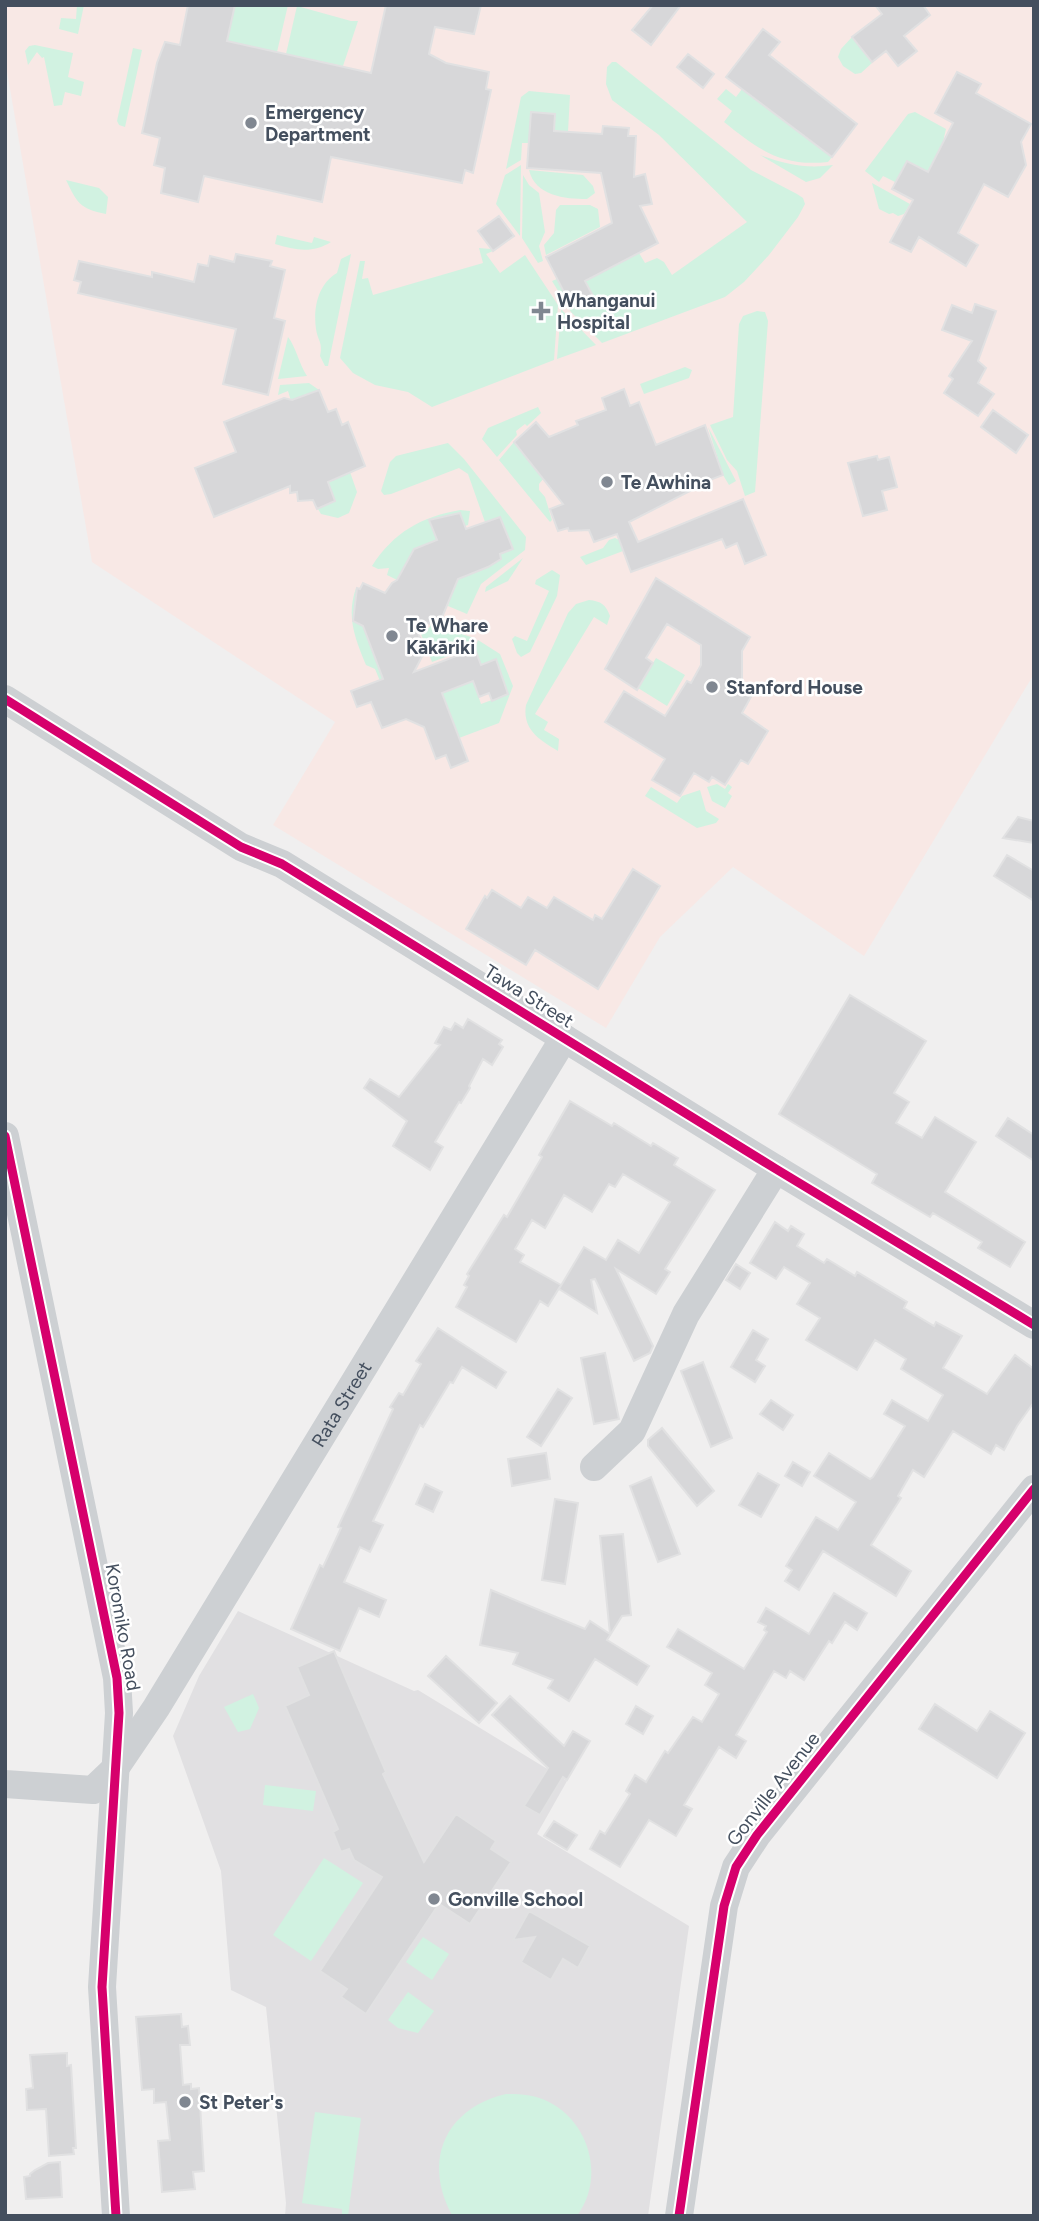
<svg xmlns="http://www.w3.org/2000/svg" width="1039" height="2221" font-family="Figtree,sans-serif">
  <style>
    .education { fill: #e1e0e2 }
    .medical { fill: #f8e8e5 }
    .green { fill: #d1f2e1 }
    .building { fill: #d7d7d9; stroke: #e1e1e2; stroke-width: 2 }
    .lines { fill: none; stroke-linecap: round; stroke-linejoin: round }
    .minor { stroke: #cdd0d3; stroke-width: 28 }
    .cycleway-casing { stroke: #fff; stroke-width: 13 }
    .cycleway { stroke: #d6006c; stroke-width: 9 }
    .poi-dot { fill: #808791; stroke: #fff; stroke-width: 2.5 }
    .labels { text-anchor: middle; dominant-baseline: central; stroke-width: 5; stroke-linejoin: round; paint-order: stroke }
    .poi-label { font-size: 19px; font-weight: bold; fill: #444f5e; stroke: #fff; text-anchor: start }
    .street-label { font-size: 19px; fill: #444f5e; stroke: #fff }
  </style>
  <rect width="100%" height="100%" fill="#f0efef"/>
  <path class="education" d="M238,1611L414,1691L418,1690L567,1781L537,1834L689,1926L648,2216H285L286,2203L266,2007L231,1990L221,1871L173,1736L199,1676Z"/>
  <path class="medical" d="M5,5H1034V674L864,956L733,867L660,937L606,1028L273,825L335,722L92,562L5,60Z"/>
  <path class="green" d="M77,5H84L78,34L59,29L61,18L76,19Z
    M235,5H288L277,52L227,41Z
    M297,6L351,21H358L343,66L286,54Z
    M852,37L872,63L861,73L855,74L843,66L838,57L841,49Z
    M35,45L73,53L68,77L84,82L81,96L65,92L62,105L54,106L44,57L42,58L37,52L28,65L25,51L29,46Z
    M133,48L142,50L125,127L119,125L117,121Z
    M612,62H616L751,170L797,194L803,198L805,204L798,217L769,255L744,282L725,297L602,343L571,312L552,281L557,279L571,306L593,296L585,281L639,253L645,263L657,258L664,262L672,275L747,222L659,135L612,100L606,84L607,67Z
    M726,89L736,97L742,89L832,157L828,162C781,167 759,150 724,122L732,111L717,99Z
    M529,91L570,95L568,132L554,130L555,114L531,112L529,143H522L521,160L506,169L521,97Z
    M915,112L946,129L943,142L916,194L907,162L895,182L883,176L879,182L865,171L908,114Z
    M760,155C785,164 806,169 833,165L820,178L806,182Z
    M521,165L520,236L496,204L505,175Z
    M529,170L583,175L593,186L595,193L587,199C565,199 535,196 529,170Z
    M523,175L529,185L539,193L545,232L539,246L543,261L538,263L522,238Z
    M66,180L99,188L108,197L106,214C80,209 77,203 66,180Z
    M872,183L910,204L904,214L898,216L893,213L889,214L879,209Z
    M560,205H590L598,209L600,227L546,255L544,245L554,233L556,210Z
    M277,235L312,243L314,237L331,242C312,254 295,250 275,244Z
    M479,248L491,249L493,251L486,254L500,273L525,255L558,305L554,360L432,407L408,392L375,385L353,373L340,358L360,261H365L362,279L368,278L373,295L483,263Z
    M351,254L328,366H325L320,356C323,342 318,342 316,329C313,308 318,284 337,273L341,259Z
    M561,309L596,345L557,359Z
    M757,311L765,312L768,321L755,492L745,496L737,471L727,460L710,425L733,417L739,324L743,316Z
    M288,337C296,347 299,364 307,376L278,379Z
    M685,367L692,370L689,378L644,394L640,384Z
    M309,383L319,390L291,401L288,391L278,395L280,385Z
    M538,407L541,413L527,426L525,424L516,431L517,435L497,457L482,439L488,428Z
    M708,427L736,481L729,485L723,475Z
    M514,442L544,478L539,484V490L545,497L552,520L550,522L499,460Z
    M448,443L464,459L526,537L525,550L481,584L467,614L448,606L455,579L488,567L501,559L500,554L513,549L500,517L485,522L468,474L459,468L391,494L384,495L381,491L390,462L396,456Z
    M350,472L357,492L349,513L338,518L321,514L318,509L335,501L327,481Z
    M460,510L470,511L468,525L465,526L460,513L430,520L437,540L414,549L397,580L387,575L389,568L378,569L372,566C394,532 421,517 460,510Z
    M615,538L619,540L623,551L586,565L580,557L603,548L609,540Z
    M523,558L508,581L485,592L486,587Z
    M552,570L560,575L557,596L530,652L521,657L517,653L512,639L515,636L527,641L549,591L535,584L536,580Z
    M356,588L358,589L353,621L365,627L383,679L380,681L375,669L366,665C355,638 346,617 356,588Z
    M589,600C601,601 606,605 610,616L607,625L594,617L535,714L548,722L544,730L559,739L558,751C539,740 522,729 526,705L568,613L576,604Z
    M449,621L461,627L459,633L474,638L470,648L432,662L421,634L424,627L429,628L431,624L438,627L440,622Z
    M478,640L500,654L513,686L499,723L459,738L442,693L473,681L481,704L508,694L496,659L481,665L475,649Z
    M656,658L685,675L667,706L638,688Z
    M717,784L725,789L728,784L732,787L728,793L732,796L725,808L712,801L707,787Z
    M651,787L677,803L682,796L700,790L706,811L719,819L716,823L697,828L645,796Z
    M253,1694L259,1708L250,1729L238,1732L224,1707Z
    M265,1785L316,1791L313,1811L263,1805Z
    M324,1858L363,1883L311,1961L273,1935Z
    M423,1937L449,1954L432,1980L406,1962Z
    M408,1992L434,2011L418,2033L398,2028L388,2020Z
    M506,2094C521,2094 536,2095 549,2102C590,2123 605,2178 577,2216L452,2215C422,2160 446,2108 506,2094Z
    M315,2112L361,2118L348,2216H342V2209L302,2203Z"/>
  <path class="building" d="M188,5H235L227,41L371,73L386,5H481L474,34L435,27L429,54L446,63L489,72L486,89L491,90L473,173L465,170L462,183L331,157L322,202L204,176L198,202L161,193L165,168L154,165L160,138L142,133L157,63L165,42L180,45Z
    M653,5H681L651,45L632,30Z
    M875,5H923L930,15L904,36L917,51L898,66L886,51L872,62L852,37L882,14Z
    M763,29L780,42L769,55L857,124L832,157L726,77Z
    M688,54L714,74L703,88L677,67Z
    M957,72L981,84L976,93L1031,124L1021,142L1026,165L1008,197L984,184L958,233L978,245L966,266L919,237L911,252L890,242L913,200L892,189L907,161L928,172L953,123L935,113Z
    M531,112L555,114L554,131L602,134L603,126L629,128L628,136H636L634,177L645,174L652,204L640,206L658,243L585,281L593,296L571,306L546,257L612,223L601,173L527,168Z
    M499,216L514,236L493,251L478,231Z
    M236,254L272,261L270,266L285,270L274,318L285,321L268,395L223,384L236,329L78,293L81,282L74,280L79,261L152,277V272L194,282L198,264L208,266L210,256L234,262Z
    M975,304L996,311L978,361L986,368L978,383L994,394L978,416L944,393L953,379L949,376L954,368L972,341L942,330L952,305L972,313Z
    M624,389L630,406L639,402L656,445L705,425L723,475L689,488L690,491L629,522L638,542L743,499L766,555L745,564L737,543L726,548L722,539L631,572L617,534L594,542L589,530L569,531L568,528L558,531L550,509L563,504L514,442L536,422L549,437L578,425L576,421L606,410L602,398Z
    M319,390L328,412L336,409L342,425L348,422L365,466L328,482L335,501L317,509L313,500L298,501L297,492L290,493V486L214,517L195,468L236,452L224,422L284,398L292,400Z
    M993,410L1028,435L1016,453L981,427Z
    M877,456L878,460L889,457L897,487L882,491L887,510L863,516L848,463Z
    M460,513L466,529L500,517L513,549L500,554L501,559L488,567L458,579L438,627L412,617L425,651L414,672L475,649L481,665L496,659L508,694L492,701L489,693L479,697L473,681L442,693L468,761L451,768L446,755L436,759L424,727L406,719L382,728L371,702L357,707L351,691L383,679L363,626L353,621L357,588L360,589L363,583L385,593L392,583L397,580L414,549L437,540L429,520Z
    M656,578L750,637L742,651V688L752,695L742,713L768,731L748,764L741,760L725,785L712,777L709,782L694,773L680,796L652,780L665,759L605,722L624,691L665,716L687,681L691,683L701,665V645L667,624L646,658L653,663L637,690L605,669Z
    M1018,817L1034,821V843L1003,838Z
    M1007,855L1034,871V901L994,876Z
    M633,869L660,886L598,989L535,950L526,965L466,929L485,896L487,898L492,890L521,908L528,897L547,908L554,897L593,920L595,915L602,919Z
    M850,995L926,1041L894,1093L909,1102L896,1123L922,1138L935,1117L976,1142L945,1192L1025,1242L1010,1267L978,1248L982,1242L933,1213L930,1217L872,1183L877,1174L779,1114Z
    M468,1019L502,1040L499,1044L503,1047L492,1065L483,1059L469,1086L470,1088L461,1103L459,1102L435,1142L443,1147L430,1170L393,1146L407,1121L364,1088L370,1079L399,1097L440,1045L435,1043L444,1027L451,1030L455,1023L463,1028Z
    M570,1101L612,1126L614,1123L651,1146L653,1143L678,1158L674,1165L715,1190L665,1269L670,1272L656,1294L616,1269L653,1346L650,1353L634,1361L595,1279L591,1280L597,1313L559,1289L584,1247L606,1260L618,1240L639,1253L670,1202L623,1174L615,1187L609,1184L592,1212L564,1195L545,1228L532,1220L515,1249L524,1255L520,1262L561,1285L548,1306L540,1301L516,1342L456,1307L467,1287L464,1285L469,1276L467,1274L504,1215L507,1217L542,1157L539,1155Z
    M1008,1118L1034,1135V1161L996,1136Z
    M775,1222L788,1231L791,1226L804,1234L797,1246L824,1263L827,1259L855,1276L857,1272L907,1302L904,1308L934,1326L936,1322L962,1336L943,1368L987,1394L1015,1355L1034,1369V1402L1017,1426L1004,1450L996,1445L991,1454L953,1431L924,1477L913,1470L898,1496L901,1498L871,1545L911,1571L896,1596L823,1551L799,1590L785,1581L792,1570L786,1566L816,1517L838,1530L856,1502L814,1476L829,1453L870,1479L873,1477L905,1426L884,1414L892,1400L928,1421L943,1395L901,1369L906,1359L875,1340L857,1370L806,1340L820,1318L797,1304L810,1283L784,1267L776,1279L750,1263Z
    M736,1264L750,1273L740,1289L726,1280Z
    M438,1328L506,1372L496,1388L462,1367L453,1383L450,1382L423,1427L420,1425L373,1521L383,1525L370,1552L360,1547L344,1582L386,1600L379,1617L359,1608L340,1651L291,1629L320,1565L323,1567L341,1528L338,1527L393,1409L390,1407L399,1393L403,1395L421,1364L416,1361Z
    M753,1330L768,1339L756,1360L765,1366L755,1382L731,1367Z
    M605,1353L619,1419L594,1424L581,1358Z
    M703,1362L732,1438L711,1447L681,1371Z
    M558,1389L572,1398L541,1446L527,1437Z
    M771,1400L793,1415L783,1430L760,1414Z
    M662,1428L714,1491L697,1506L648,1446V1440Z
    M546,1453L550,1479L512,1486L508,1459Z
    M793,1462L810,1472L802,1486L785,1476Z
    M758,1473L779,1485L761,1517L739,1505Z
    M651,1477L680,1554L658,1562L630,1486Z
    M425,1484L442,1492L433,1512L416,1504Z
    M555,1499L578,1503L565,1584L542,1580Z
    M623,1534L631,1615L622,1616L607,1640L649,1666L637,1685L595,1659L569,1701L548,1688L553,1680L513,1664L518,1653L480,1645L491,1590L585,1629L590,1621L610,1634L600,1536Z
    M834,1593L867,1613L857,1630L845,1622L832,1643L829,1641L804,1680L790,1671L786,1678L774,1671L736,1735L746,1741L736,1758L719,1747L684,1805L692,1809L676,1836L649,1820L620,1867L590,1849L600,1831L605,1834L630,1794L626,1791L635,1775L646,1782L665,1751L668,1753L693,1717L702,1722L719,1694L705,1685L712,1673L667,1647L678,1629L744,1669L767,1632L764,1630L766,1626L758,1622L766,1608L809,1634Z
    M334,1651L386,1772L383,1774L424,1862L456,1814L496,1841L491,1849L511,1862L470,1924L439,1904L366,2014L341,1997L347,1989L320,1971L382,1877L354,1860L349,1849L341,1852L333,1832L338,1829L285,1706L309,1695L297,1667Z
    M446,1656L497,1703L479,1723L428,1676Z
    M510,1696L564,1746L573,1731L590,1741L567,1780L563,1777L540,1815L524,1806L548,1768L492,1715Z
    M935,1704L977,1731L990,1711L1025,1733L997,1778L919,1729Z
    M636,1706L653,1716L643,1734L626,1724Z
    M554,1821L577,1835L567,1850L544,1836Z
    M529,1911L590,1946L578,1968L563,1959L551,1980L521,1962L535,1937L513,1940Z
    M181,2014L182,2027L188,2026L190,2045H180L183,2085L191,2084V2089L199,2088L204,2171L193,2172L195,2189L162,2192L158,2141L170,2140L166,2102L154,2103V2089L142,2090L136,2017Z
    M67,2053V2066L71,2065L76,2148H73L74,2154L49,2156L46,2109L27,2110L26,2089L33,2088L30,2055Z
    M60,2162L62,2197L26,2199L24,2177L30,2176V2174L35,2170L48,2163Z"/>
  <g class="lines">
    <g class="minor">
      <path d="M5,699L241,847L282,864L776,1169L1034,1325"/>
      <path d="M5,1136L117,1678L119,1713L102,1987L116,2216"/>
      <path d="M594,1467L632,1431L686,1314L776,1169"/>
      <path id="s1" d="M5,1784L93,1790L114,1770L156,1708L564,1038"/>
      <path d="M679,2216L724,1906L736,1867L757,1835L1034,1489"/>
    </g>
    <g class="cycleway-casing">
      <path id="cycleway" d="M5,699L241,847L282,864L776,1169L1034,1325
        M5,1136L117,1678L119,1713L102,1987L116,2216
        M679,2216L724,1906L736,1867L757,1835L1034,1489"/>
    </g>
    <use href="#cycleway" class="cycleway"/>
  </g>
  <g class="poi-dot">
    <circle cx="251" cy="123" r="7"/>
    <path d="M537.5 300.5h7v7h7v7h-7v7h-7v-7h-7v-7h7z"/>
    <circle cx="607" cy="482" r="7"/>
    <circle cx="392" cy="636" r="7"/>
    <circle cx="712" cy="687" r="7"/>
    <circle cx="434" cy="1899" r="7"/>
    <circle cx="185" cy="2102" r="7"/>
  </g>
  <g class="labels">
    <g class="poi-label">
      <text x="265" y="112">Emergency<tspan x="265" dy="22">Department</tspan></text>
      <text x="557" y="300">Whanganui<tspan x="557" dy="22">Hospital</tspan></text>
      <text x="621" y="482">Te Awhina</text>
      <text x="406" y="625">Te Whare<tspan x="406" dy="22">Kākāriki</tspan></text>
      <text x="726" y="687">Stanford House</text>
      <text x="448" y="1899">Gonville School</text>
      <text x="199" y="2102">St Peter's</text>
    </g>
    <g class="street-label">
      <text transform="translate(529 996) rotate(32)">Tawa Street</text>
      <text stroke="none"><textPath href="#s1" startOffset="548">Rata Street</textPath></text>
      <text transform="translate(123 1627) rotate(80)">Koromiko Road</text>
      <text transform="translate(773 1789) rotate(-52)">Gonville Avenue</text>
    </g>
  </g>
  <rect width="1039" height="2221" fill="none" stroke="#444f5e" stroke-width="14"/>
</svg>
